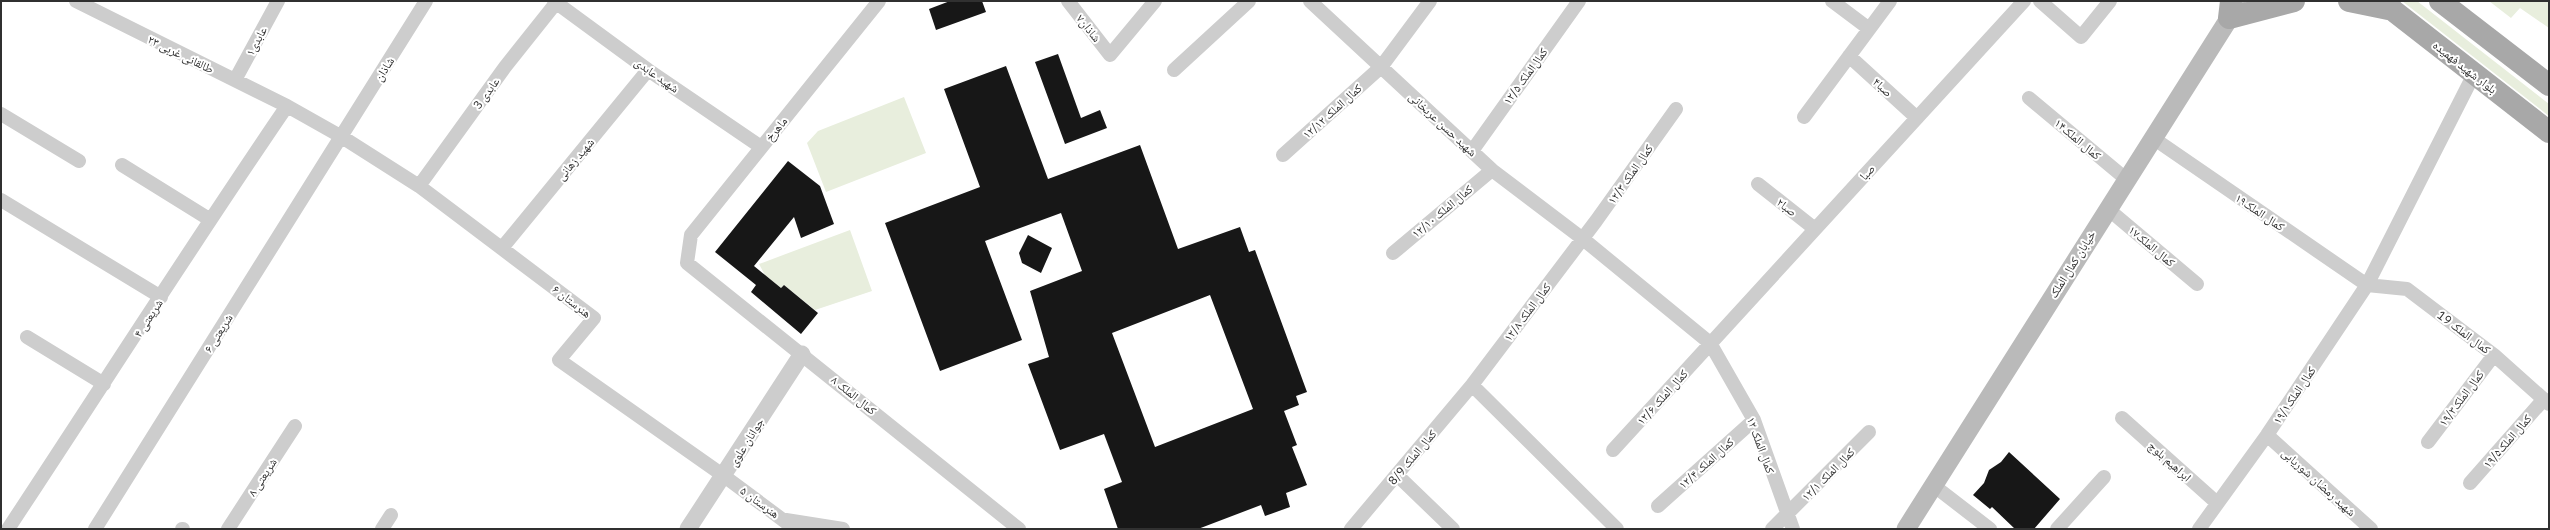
<svg xmlns="http://www.w3.org/2000/svg" width="2550" height="530" font-family="'IBM Plex Sans','Noto Naskh Arabic',sans-serif">
  <style>
    .green { fill: #e8eedd }
    .building { fill: #171717; fill-rule: evenodd }
    .lines { fill: none; stroke-linecap: round; stroke-linejoin: round }
    .minor { stroke: #cdcdcd; stroke-width: 14 }
    .tertiary { stroke: #cdcdcd; stroke-width: 17 }
    .secondary { stroke: #bababa; stroke-width: 19 }
    .primary { stroke: #a8a8a8; stroke-width: 22 }
    .labels { text-anchor: middle; dominant-baseline: central; stroke-width: 4; stroke-linejoin: round; paint-order: stroke }
    .street-label { font-size: 12px; fill: #303030; stroke: #fff }
  </style>
  <rect width="100%" height="100%" fill="#fff"/>
  <path class="green" d="M2402,1H2417L2549,104V116Z
    M2489,1H2549V28L2520,8L2511,18Z
    M904,97L926,153L826,192L807,143L818,131Z
    M850,230L872,291L815,310L784,285L781,288L765,275L759,264Z"/>
  <path class="building" d="M950,1H982L986,12L936,30L929,9Z
    M1058,54L1081,118L1100,110L1107,128L1065,144L1035,62Z
    M1006,66L1048,179L1140,145L1178,249L1240,227L1249,252L1255,250L1307,392L1296,396L1299,405L1284,411L1297,445L1292,447L1307,485L1286,493L1290,507L1265,516L1261,505L1198,529H1118L1104,489L1122,482L1104,434L1060,450L1028,364L1049,357L1030,291L1082,271L1061,213L985,241L1022,340L940,371L885,223L980,187L944,89ZM1210,295L1253,409L1155,447L1112,333Z
    M788,161L820,186L834,224L801,238L794,217L754,266L781,288L784,285L818,313L801,334L751,292L756,285L715,252Z
    M1028,235L1052,248L1041,273L1022,263L1019,253Z
    M2009,452L2060,499L2034,529H2015L1992,507L1990,509L1973,495L1984,483L1989,470L2001,462Z"/>
  <g class="lines">
    <path class="minor" d="M76,1L287,106L342,137L419,186L594,318L559,360L724,476L795,529
      M554,1L648,70L761,147
      M879,1L691,235L687,263L1019,529
      M1068,1L1110,55L1155,1
      M1310,1L1492,170L1583,239L1710,343L1754,420L1793,529
      M1832,1L1868,28
      M2040,1L2081,37L2110,1
      M1849,56L1917,118
      M1174,70L1249,1
      M235,80L278,1
      M2029,98L2126,179
      M1,114L79,161
      M1804,117L1890,1
      M2153,138L2367,285L2407,289L2494,355L2549,404
      M1472,151L1579,1
      M1283,155L1381,67L1430,1
      M122,165L209,219
      M1758,184L1815,229
      M419,186L505,67L556,3
      M1,200L161,297
      M2108,209L2197,284
      M502,248L648,70
      M1393,253L1492,170
      M27,337L104,384
      M1472,385L1617,529
      M2122,418L2217,503
      M2267,435L2371,529
      M2428,442L2494,355
      M1613,450L2024,1
      M1397,475L1453,529
      M2470,483L2544,399
      M1933,485L1990,529
      M1658,506L1754,420
      M786,520L843,529
      M8,529C101,388 192,245 287,106
      M95,529L426,1
      M182,529H183
      M228,529L295,426
      M382,529L391,515
      M1351,529L1472,385L1596,221L1676,109
      M1772,529L1869,432
      M2057,529L2104,477
      M2199,529L2267,435L2367,285L2474,74"/>
    <path class="tertiary" d="M688,529L802,354"/>
    <path class="secondary" d="M1906,529L2237,6"/>
    <path class="primary" d="M2231,1L2229,18L2294,1
      M2349,1L2393,10
      M2381,1L2549,132
      M2440,1L2549,85"/>
  </g>
  <g class="labels">
    <g class="street-label">
      <text transform="translate(1089 28) rotate(52)">شاذان۷</text>
      <text transform="translate(256 41) rotate(-62)">عابدی۱</text>
      <text transform="translate(181 54) rotate(26)">طالقانی غربی ۲۳</text>
      <text transform="translate(2465 67) rotate(38)">بلوار شهید فهمیده</text>
      <text transform="translate(384 69) rotate(-58)">شاذان</text>
      <text transform="translate(657 75) rotate(35)">شهید عابدی</text>
      <text transform="translate(1525 76) rotate(-54)">کمال‌الملک ۱۲/۵</text>
      <text transform="translate(1883 87) rotate(43)">صبا۴</text>
      <text transform="translate(486 93) rotate(-54)">عابدی 3</text>
      <text transform="translate(1332 111) rotate(-42)">کمال الملک ۱۲/۱۲</text>
      <text transform="translate(1443 124) rotate(43)">شهید حسن عربخانی</text>
      <text transform="translate(776 129) rotate(-51)">ماهرخ</text>
      <text transform="translate(2078 139) rotate(40)">کمال الملک۱۴</text>
      <text transform="translate(575 159) rotate(-50)">شهید زهانی</text>
      <text transform="translate(1867 172) rotate(-48)">صبا</text>
      <text transform="translate(1630 174) rotate(-55)">کمال الملک ۱۲/۳</text>
      <text transform="translate(1787 207) rotate(38)">صبا۲</text>
      <text transform="translate(1442 211) rotate(-40)">کمال الملک ۱۲/۱۰</text>
      <text transform="translate(2260 212) rotate(34)">کمال الملک۱۹</text>
      <text transform="translate(2152 246) rotate(40)">کمال الملک۱۷</text>
      <text transform="translate(2072 264) rotate(-58)">خیابان کمال الملک</text>
      <text transform="translate(572 301) rotate(38)">هنرستان ۶</text>
      <text transform="translate(1527 312) rotate(-53)">کمال الملک ۱۲/۸</text>
      <text transform="translate(148 318) rotate(-57)">شریعتی ۴</text>
      <text transform="translate(2464 332) rotate(37)">کمال الملک 19</text>
      <text transform="translate(218 333) rotate(-58)">شریعتی ۶</text>
      <text transform="translate(854 395) rotate(39)">کمال الملک ۸</text>
      <text transform="translate(2294 395) rotate(-56)">کمال الملک۱۹/۱</text>
      <text transform="translate(1662 397) rotate(-48)">کمال الملک ۱۲/۶</text>
      <text transform="translate(2461 398) rotate(-53)">کمال الملک۱۹/۳</text>
      <text transform="translate(2507 441) rotate(-49)">کمال الملک۱۹/۵</text>
      <text transform="translate(746 442) rotate(-58)">جوانان علوی</text>
      <text transform="translate(1761 445) rotate(70)">کمال الملک ۱۲</text>
      <text transform="translate(1412 457) rotate(-50)">کمال الملک 8/9</text>
      <text transform="translate(2170 461) rotate(42)">ابراهیم بلوچ</text>
      <text transform="translate(1706 463) rotate(-42)">کمال الملک ۱۲/۴</text>
      <text transform="translate(1828 474) rotate(-45)">کمال الملک ۱۲/۱</text>
      <text transform="translate(262 477) rotate(-57)">شریعتی ۸</text>
      <text transform="translate(2319 482) rotate(42)">شهید رمضان شوریابی</text>
      <text transform="translate(760 502) rotate(36)">هنرستان ۵</text>
    </g>
  </g>
  <rect width="2550" height="530" fill="none" stroke="#303030" stroke-width="4"/>
</svg>
